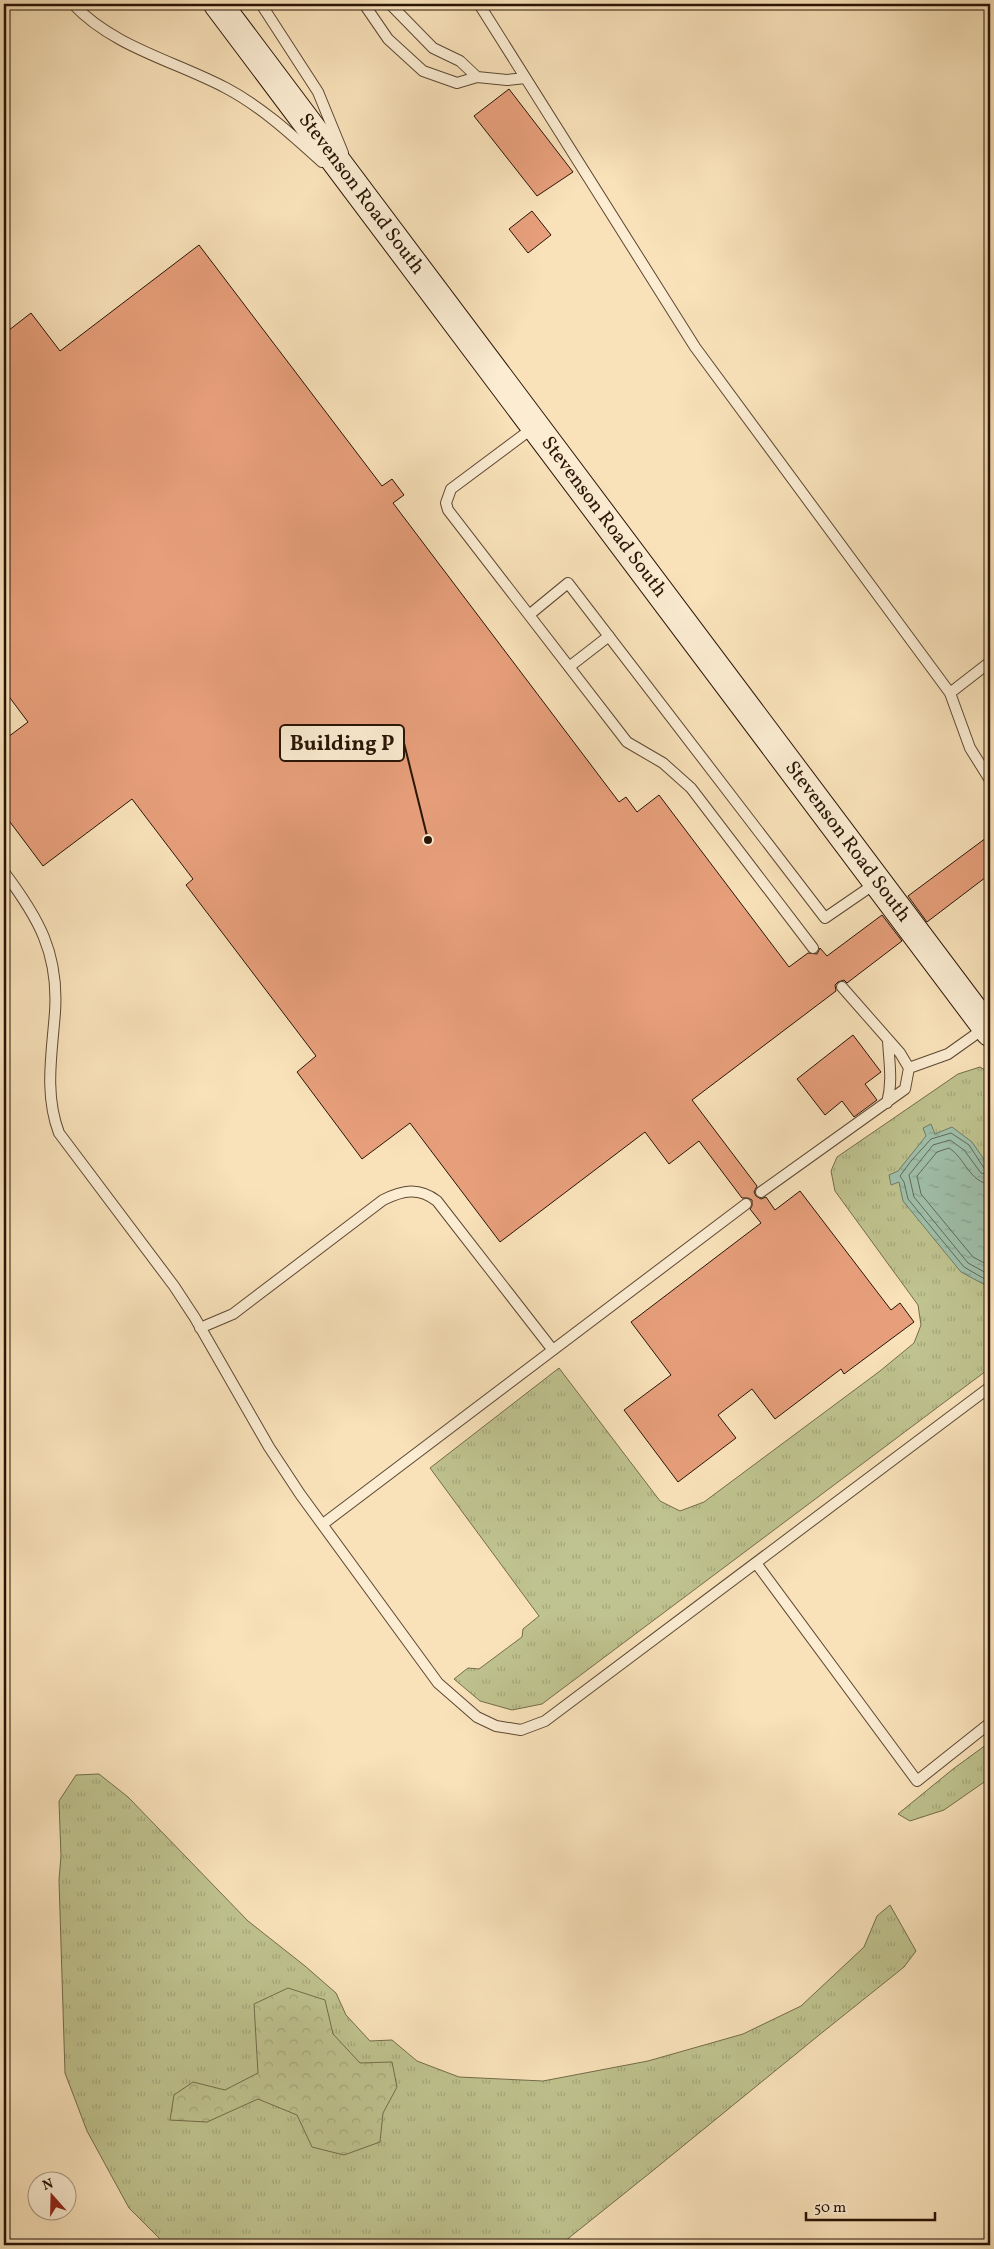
<svg xmlns="http://www.w3.org/2000/svg" width="994" height="2249" font-family="Vollkorn,serif">
  <style>
    .grass { fill: url(#grass-tufts); stroke: #746c4a }
    .forest { fill: url(#forest-crowns); stroke: #746c4a }
    .water { fill: url(#water-ripples); stroke: #707b68 }
    .lines { fill: none; stroke-linecap: round; stroke-linejoin: round }
    .shore { stroke: #646a58; stroke-width: 1 }
    .building { fill: #e79f7b; stroke: #291406 }
    .service-casing { stroke: #5d4833; stroke-width: 12 }
    .secondary-casing { stroke: #291406; stroke-width: 30 }
    .service { stroke: #fbecd2; stroke-width: 10 }
    .secondary { stroke: #fbecd2; stroke-width: 28 }
    .labels { text-anchor: middle; dominant-baseline: central; stroke-width: 4; stroke-linejoin: round; paint-order: stroke }
    .street-label { font-size: 20px; fill: #291406; stroke: #fbecd2 }
    .leader { fill: none; stroke: #291406; stroke-width: 2 }
    .callout-dot { fill: #291406; stroke: #fbecd2; stroke-width: 2 }
    .callout { fill: #fbecd2; stroke: #291406; stroke-width: 2 }
    .callout-label { font-size: 21px; text-anchor: middle; font-weight: bold; fill: #291406 }
  </style>
  <defs>
    <pattern id="grass-tufts" width="24" height="20" patternUnits="userSpaceOnUse" patternTransform="scale(1.25)"><rect width="24" height="20" fill="#bfc38f"/><path d="M3 7l-1-3M5 7V3M7 7l1-3M15 17l-1-3M17 17v-4M19 17l1-3" fill="none" stroke="#a4a77a"/></pattern>
    <pattern id="forest-crowns" width="20" height="18" patternUnits="userSpaceOnUse" patternTransform="scale(1.25)"><rect width="20" height="18" fill="#bfc38f"/><path d="M2 6a3 3 0 1 1 6 0M12 15a3 3 0 1 1 6 0" fill="none" stroke="#a4a77a"/></pattern>
    <pattern id="water-ripples" width="26" height="14" patternUnits="userSpaceOnUse" patternTransform="scale(1.25)"><rect width="26" height="14" fill="#9fbfaa"/><path d="M2 4q2-2 4 0t4 0M15 11q2-2 4 0t4 0" fill="none" stroke="#89a391"/></pattern>
  </defs>
  <rect width="100%" height="100%" fill="#f9e2ba"/>
  <filter id="stains"><feTurbulence type="fractalNoise" baseFrequency=".004" numOctaves="4"/><feColorMatrix values="0 0 0 0 .2 0 0 0 0 .09 0 0 0 0 .02 0 0 0 .5 -.17"/></filter>
  <radialGradient id="worn" r=".72"><stop offset=".6" stop-color="#630" stop-opacity="0"/><stop offset="1" stop-color="#630" stop-opacity=".3"/></radialGradient>
  <path class="grass" d="M980,1067L990,1073V1368L542,1704L512,1710L480,1701L454,1679L468,1668L479,1669L522,1637L523,1629L539,1616L430,1468L559,1368L660,1501L680,1511L704,1502L880,1371L914,1343L921,1325L918,1305L835,1191L831,1171L837,1157L958,1074Z
    M990,1742V1778L944,1810L910,1821L898,1814L953,1769Z
    M99,1774L128,1797L248,1921L305,1966L336,1993L346,2015L370,2041L392,2040L417,2061L459,2077L543,2081L648,2061L743,2034L801,2006L864,1947L877,1916L890,1905L916,1951L904,1967C790,2057 679,2151 565,2241L568,2245H171L163,2242L129,2208L87,2131L65,2073L59,1880L61,1856L59,1801L76,1775Z"/>
  <path class="forest" d="M288,1988L325,2000L333,2034L360,2063L392,2062L397,2087L383,2113L380,2142L344,2155L312,2147L297,2115L258,2099L207,2122L170,2120L174,2095L193,2082L225,2090L258,2073L254,2004Z"/>
  <path class="water" d="M931,1124L935,1134L952,1127L972,1142L990,1168L989,1287L961,1272L903,1201L899,1182L891,1185L889,1175L898,1171L926,1136L923,1128Z"/>
  <g class="lines">
    <path class="shore" d="M990,1170L984,1168L969,1145L951,1133L931,1139L911,1161L900,1176L904,1182L908,1199L964,1267L990,1282
      M990,1176L981,1173L964,1150L950,1140L933,1145L909,1175L914,1197L968,1263L990,1275
      M990,1184C970,1183 965,1158 949,1148L937,1152L917,1176L921,1194L973,1257L990,1266"/>
  </g>
  <path class="building" d="M509,89L573,172L537,196L474,116Z
    M532,211L551,235L528,253L509,229Z
    M199,245L382,486L392,479L404,495L393,503L619,802L626,797L637,812L659,795L789,967L808,953L817,954L820,948L827,956L882,915L902,941L847,983L844,980L838,982L835,985L836,991L692,1100L757,1186L754,1192L756,1196L761,1199L766,1197L775,1210L800,1191L891,1310L900,1303L914,1322L844,1374L841,1369L775,1419L752,1389L718,1415L736,1438L678,1482L624,1410L671,1375L631,1322L761,1223L750,1209L752,1206V1200L748,1198H742L699,1141L669,1164L645,1132L500,1242L410,1123L362,1159L297,1072L316,1056L186,885L193,879L132,799L43,866L4,814V740L28,722L4,690V334L31,313L60,351Z
    M990,835V874L927,922L908,896Z
    M853,1035L881,1072L865,1084L877,1100L854,1117L842,1101L825,1115L797,1079Z"/>
  <g class="lines">
    <g class="service-casing">
      <path id="service" d="M73,4C113,47 175,61 226,88C262,107 292,135 322,162
        M261,4L318,92L343,153
        M364,4L388,39L423,71L457,83L477,77L507,80L525,78
        M390,4L433,48L460,61L477,77
        M479,4L695,347L950,693L990,662
        M534,427L451,489L446,503L448,510L627,742L663,763L691,788L813,948
        M529,615L568,583L825,918L876,883
        M569,667L609,636
        M950,693L970,748L990,780
        M4,872C38,917 59,953 55,1012C52,1053 44,1094 59,1133L174,1286L195,1318L269,1447L300,1494L438,1683L477,1717L496,1726L521,1730L545,1721L990,1387
        M909,1068L948,1054L986,1027
        M887,1103C893,1081 889,1062 888,1040
        M761,1192L905,1089L909,1068L900,1053L842,987
        M200,1328L233,1314L383,1200C403,1190 419,1187 437,1201L552,1349
        M323,1524L746,1204
        M756,1563L917,1781L990,1723"/>
    </g>
    <g class="secondary-casing">
      <g id="secondary">
        <path id="s1" d="M218,4L990,1032"/>
      </g>
    </g>
    <use href="#service" class="service"/>
    <use href="#secondary" class="secondary"/>
  </g>
  <g class="labels">
    <g class="street-label">
      <text stroke="none"><textPath href="#s1" startOffset="238">Stevenson Road South</textPath></text>
      <text stroke="none"><textPath href="#s1" startOffset="642">Stevenson Road South</textPath></text>
      <text stroke="none"><textPath href="#s1" startOffset="1048">Stevenson Road South</textPath></text>
    </g>
  </g>
  <path class="leader" d="M428 840L404 743"/>
  <circle class="callout-dot" cx="428" cy="840" r="5"/>
  <rect class="callout" x="280" y="725" width="124" height="36" rx="5"/>
  <g class="callout-label">
    <text x="342" y="750">Building P</text>
  </g>
  <rect width="994" height="2249" fill="none" stroke="#f9e2ba" stroke-width="20"/>
  <rect x="5" y="5" width="984" height="2239" fill="none" stroke="#291406" stroke-width="2.5"/>
  <rect x="10" y="10" width="974" height="2229" fill="none" stroke="#291406"/>
  <g transform="translate(52 2196) rotate(340)"><circle r="24" fill="#fbecd2" stroke="#a79680"/>
  <path d="M0-4L9 19L0 12L-9 19Z" fill="#8f2418"/>
  <text y="-8" font-size="14" font-weight="bold" text-anchor="middle" fill="#291406">N</text>
  </g>
  <path d="M806 2212v8h129v-8" fill="none" stroke="#291406" stroke-width="2.5"/>
  <text x="814" y="2212" font-size="15" fill="#291406" stroke="#fbecd2" stroke-width="4" paint-order="stroke">50 m</text>
  <rect width="100%" height="100%" filter="url(#stains)"/>
  <rect width="100%" height="100%" fill="url(#worn)"/>
</svg>
